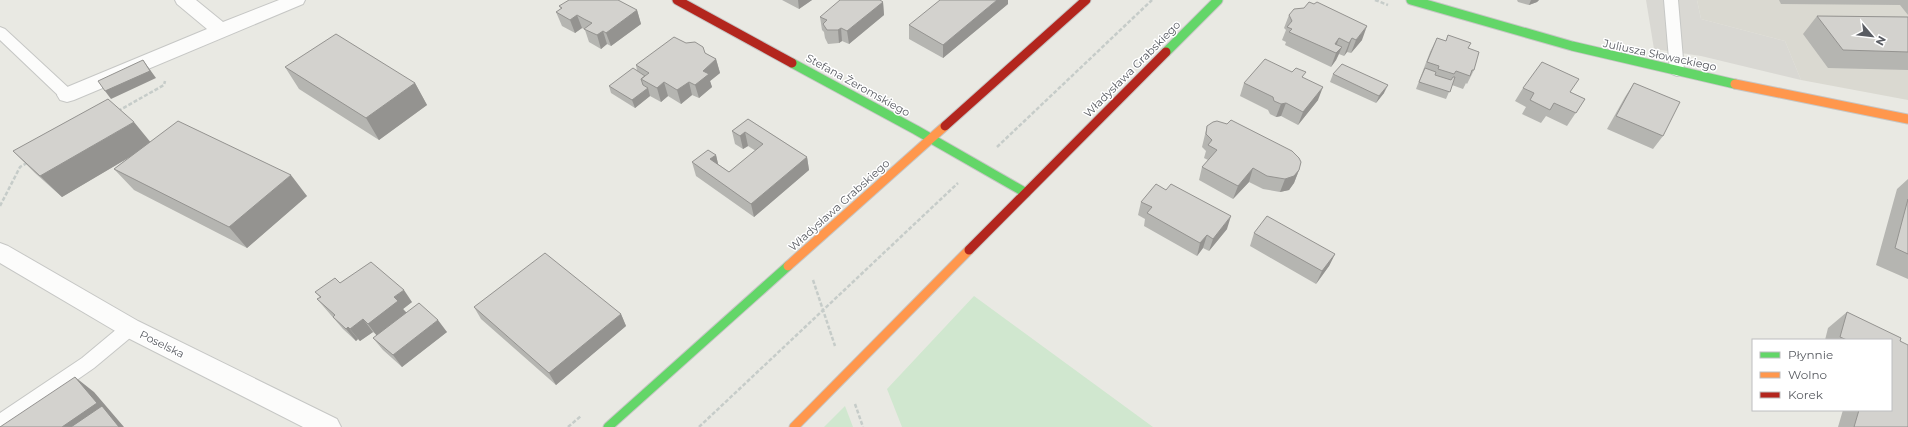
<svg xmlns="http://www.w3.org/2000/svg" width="1908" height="427" font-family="Montserrat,sans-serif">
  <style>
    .industrial { fill: #d9d8d3 }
    .education { fill: #dad9d1 }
    .green { fill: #d0e7cf }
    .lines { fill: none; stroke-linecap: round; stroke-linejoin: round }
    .lane-casing { stroke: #c6c7c5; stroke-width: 2 }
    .street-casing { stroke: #c6c7c5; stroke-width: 2 }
    .fast-casing { stroke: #c6c6c5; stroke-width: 11 }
    .slow-casing { stroke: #c6c6c5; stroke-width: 11 }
    .jam-casing { stroke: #c6c6c5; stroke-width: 11 }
    .path { stroke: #c6ccc9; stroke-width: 2.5; stroke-dasharray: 4 2; stroke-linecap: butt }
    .lane { fill: #fcfcfb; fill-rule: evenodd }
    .street { fill: #fcfcfb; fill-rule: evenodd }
    .fast { stroke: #63d668; stroke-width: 9 }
    .slow { stroke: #ff974d; stroke-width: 9 }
    .jam { stroke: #b3261e; stroke-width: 9 }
    .wall { fill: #b5b5b1 }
    .shaded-wall { fill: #949390 }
    .building { fill: #d3d2ce; stroke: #949390 }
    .labels { text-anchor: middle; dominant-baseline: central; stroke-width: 3; stroke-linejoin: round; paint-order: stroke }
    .street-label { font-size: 11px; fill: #595c62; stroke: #fff }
  </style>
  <rect width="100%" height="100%" fill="#e9e9e3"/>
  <path class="industrial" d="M1646,0H1697L1701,19L1785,41L1801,80L1701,56L1654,49Z"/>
  <path class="education" d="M1697,0H1908V100L1801,80L1785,41L1701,19Z"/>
  <path class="green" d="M974,296L1153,427H902L887,389Z
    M845,406L853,427H824Z"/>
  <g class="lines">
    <g class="lane-casing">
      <path id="lane" d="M1664,0H1678L1684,71L1682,74L1677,76L1672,74L1670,71Z
        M0,27L5,29L72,91L74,95L72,99L67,100L62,99L0,40Z
        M130,321L136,323L139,328L136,333L94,368L9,427H0V413L82,358L124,323Z"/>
    </g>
    <g class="street-casing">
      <path id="street" d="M175,0H196L223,22L279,0H305L303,4L74,100L67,102L60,100L57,95L60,90L207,29L177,4Z
        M0,243L8,246L138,321L337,419L341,427H303L122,335L0,263Z"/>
    </g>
    <g class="fast-casing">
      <path id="fast" d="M1411,0L1572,46L1735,84
        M1166,52L1218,0
        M792,63L916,130L1026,193
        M608,427L788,266"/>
    </g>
    <g class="slow-casing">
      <path id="slow" d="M1735,84L1908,119
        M788,266L945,126
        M794,427L969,250"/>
    </g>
    <g class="jam-casing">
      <path id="jam" d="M677,0L792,63
        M945,126L1086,0
        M969,250L1166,52"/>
    </g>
    <path class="path" d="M1375,0L1388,5
      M118,111L164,85L165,81
      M997,147L1152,0
      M0,206L20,167L27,163
      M813,280L835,346
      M855,404L863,427
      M568,427L581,416
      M699,427L958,183"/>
    <use href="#lane" class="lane"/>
    <use href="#street" class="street"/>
    <use href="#fast" class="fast"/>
    <use href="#slow" class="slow"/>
    <use href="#jam" class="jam"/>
  </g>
  <path class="wall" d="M782,0H812L799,9Z
    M1517,0H1539L1537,2L1529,5L1518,2Z
    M1779,0H1908V15L1900,5L1781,4Z
    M883,2L884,15L849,44L842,41L839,43L828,44L825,38L824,32L822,30L820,17Z
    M1008,4L943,58L909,39V25Z
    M559,6L637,10L641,24L611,46L607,44L601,49L589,42L585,30L582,28L575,33L562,26L556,12L561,9Z
    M1304,8L1362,40L1351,53L1347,52L1344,56L1339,54L1336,60L1331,67L1285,45L1286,42L1282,40L1286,30L1284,28L1289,15Z
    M1817,16L1908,17V70L1828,68L1803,34Z
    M1448,35L1468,48L1474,70L1467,84L1466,83L1463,89L1452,85L1446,99L1416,89L1430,52L1437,38L1446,41Z
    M705,53L716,59L720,73L710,81L712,87L699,98L692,95L681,104L668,96L661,102L650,96L635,108L611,93L609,86L637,71L636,65Z
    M285,67L415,83L427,105L379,140L299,89Z
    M1333,74L1384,93L1376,103L1330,82Z
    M1304,78L1318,100L1298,125L1281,116L1276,117L1270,114L1268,110L1240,96L1244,83Z
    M1634,83L1663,136L1653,149L1607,129L1625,97Z
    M1523,88L1570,92L1585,99L1567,126L1546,116L1541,123L1522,114L1526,107L1515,101Z
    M748,119L807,157L809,170L754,217L696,176L692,162L716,155L718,164L729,172L756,151L748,146L743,149L735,144L732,131Z
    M1207,126L1299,170L1294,183L1289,190L1280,192L1263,189L1249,182L1233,199L1199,180L1202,167L1208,160L1204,158L1206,151L1202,147Z
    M150,142L307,196L247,248L134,190L114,169L131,156L62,197L35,173L13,151Z
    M1908,179V279L1876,265L1897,189Z
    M1141,202L1227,229L1209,251L1203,248L1197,256L1144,226L1145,219L1138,215Z
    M1254,233L1335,254L1329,266L1316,284L1250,246Z
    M315,292L412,302L403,309L406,313L447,332L402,367L383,350L373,338L377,335L373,332L360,341L358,339L356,341L343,329L317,299L320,297Z
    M474,307L621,314L626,326L556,385L481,319Z
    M1847,312L1900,341L1908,427H1838L1843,410H1891V340H1825L1828,328Z"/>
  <path class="shaded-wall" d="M798,0H812L799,9Z
    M997,0H1008V4L943,58V45Z
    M1531,0H1539L1537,2L1529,5Z
    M883,2L884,15L849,44L847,31Z
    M637,10L641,24L611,46L606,33Z
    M577,15L582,28L575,33L570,20Z
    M1367,26L1362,40L1351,53L1356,40Z
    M841,28L842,41L839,43L838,30Z
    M603,31L607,44L601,49L597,35Z
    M1339,38L1334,52L1335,44Z
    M1352,38L1347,52L1344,56L1349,43Z
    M1342,47L1336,60L1331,67L1336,53Z
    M716,59L720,73L710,81L712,87L699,98L695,85L703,71Z
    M143,60L156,78L111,99L105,91Z
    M664,82L668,96L661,102L657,88Z
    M689,82L692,95L681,104L677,90Z
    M415,83L427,105L379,140L366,118Z
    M1388,85L1384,93L1376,103L1379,96Z
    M1323,87L1318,100L1298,125L1303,112Z
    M648,88L650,96L635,108L632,100Z
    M1286,103L1281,116L1276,117L1281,104Z
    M134,122L152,144L62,197L40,176Z
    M745,132L748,146L743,149L740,136Z
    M716,155L719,168L710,159Z
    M807,157L809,170L754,217L751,204Z
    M1253,168L1249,182L1233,199L1238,186Z
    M1299,170L1294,183L1289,190L1280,192L1285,179Z
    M291,175L307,196L247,248L229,227Z
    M1231,216L1227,229L1209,251L1213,239Z
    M1207,235L1203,248L1197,256L1200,243Z
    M1335,254L1329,266L1316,284L1322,271Z
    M404,290L412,302L403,309L407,313L377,336L368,324L394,297Z
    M621,314L626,326L556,385L549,373Z
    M363,319L373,332L360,341L350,329Z
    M438,320L447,332L402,367L393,355Z
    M348,327L358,339L356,341L346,329Z
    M75,377L94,392L124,427H62Z"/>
  <path class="building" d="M569,0H618L637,10L606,33L603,31L597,35L584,29L592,23L584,19L577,15L570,20L556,12L562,8L559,6Z
    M840,0H880L883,2L847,31L841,28L838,30H827L823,24L827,20L820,17Z
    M940,0H997L943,45L909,25Z
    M1309,2L1314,4L1317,2L1367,26L1356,40L1352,38L1349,43L1339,38L1335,44L1342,47L1336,53L1289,32L1292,29L1287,27L1292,21L1289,15L1294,9L1304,8Z
    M1817,16L1908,17V52L1843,50Z
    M336,34L415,83L366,118L285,67Z
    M1448,35L1471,43L1468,48L1479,52L1474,70H1472L1470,76L1456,71L1454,74L1438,69L1439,66L1427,62L1437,38L1446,41Z
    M674,37L686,43L695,42L703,47L705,53L716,59L703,71L709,74L695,85L689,82L677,90L664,82L657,88L641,79L649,73L636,65Z
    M1265,59L1292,72L1296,68L1306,72L1302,77L1323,87L1303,112L1286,103L1281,104L1274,101L1273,97L1244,83Z
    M143,60L150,71L105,91L98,81Z
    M1542,62L1579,79L1570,92L1585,99L1576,113L1554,103L1550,110L1530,100L1534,93L1523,88Z
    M1342,64L1388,85L1379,96L1333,74Z
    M633,68L645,76L641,79L643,85L648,88L632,100L609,86Z
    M1425,68L1436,72L1435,75L1451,80L1453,77H1455L1450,92L1419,82Z
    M1634,83L1680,102L1663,136L1616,116Z
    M108,99L134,122L40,176L13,151Z
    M748,119L807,157L751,204L692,162L708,150L716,155L710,159L729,172L763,144L745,132L740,136L732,131Z
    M1231,120L1292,151L1299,158L1301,162L1299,170L1294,176L1285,179L1267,176L1253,168L1238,186L1202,167L1217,150L1208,145L1212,140L1206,134L1207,126L1213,122L1217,121L1227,124Z
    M178,121L291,175L229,227L114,169Z
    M1156,184L1166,190L1171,184L1231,216L1213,239L1207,235L1200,243L1147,213L1152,207L1141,202Z
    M1908,199V254L1895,248Z
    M1267,216L1335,254L1322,271L1254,233Z
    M545,253L621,314L549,373L474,307Z
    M371,262L404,290L394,297L398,301L368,324L363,319L350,329L348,327L346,329L333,317L335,315L317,299L321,297L315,292L335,278L340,283Z
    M419,303L438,320L393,355L373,338Z
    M1847,312L1901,338L1900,341L1908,345V427H1854L1859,410H1891V340H1847L1840,337Z
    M75,377L97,403L62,427H0Z
    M102,406L119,427H71Z"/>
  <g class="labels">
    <g class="street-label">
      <text transform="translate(1660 55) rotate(12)">Juliusza Słowackiego</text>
      <text transform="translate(1132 69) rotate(-45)">Władysława Grabskiego</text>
      <text transform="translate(858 85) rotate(29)">Stefana Żeromskiego</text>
      <text transform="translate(839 205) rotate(-42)">Władysława Grabskiego</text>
      <text transform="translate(162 344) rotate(26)">Poselska</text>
    </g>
  </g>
  <rect x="1752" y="339" width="140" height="72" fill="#ffffff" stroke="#bdbec0"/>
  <rect x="1760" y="352" width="20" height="6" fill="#63d668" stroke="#bdbec0"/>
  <text x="1788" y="359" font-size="12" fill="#595c62">Płynnie</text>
  <rect x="1760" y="372" width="20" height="6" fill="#ff974d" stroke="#bdbec0"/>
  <text x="1788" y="379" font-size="12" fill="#595c62">Wolno</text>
  <rect x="1760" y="392" width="20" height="6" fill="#b3261e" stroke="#bdbec0"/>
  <text x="1788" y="399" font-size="12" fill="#595c62">Korek</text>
  <g transform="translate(1872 36) rotate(118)" stroke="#ffffff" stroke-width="3" paint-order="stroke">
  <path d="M0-3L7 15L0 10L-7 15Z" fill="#595c62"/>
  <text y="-6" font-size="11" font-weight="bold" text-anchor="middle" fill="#595c62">N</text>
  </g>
</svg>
